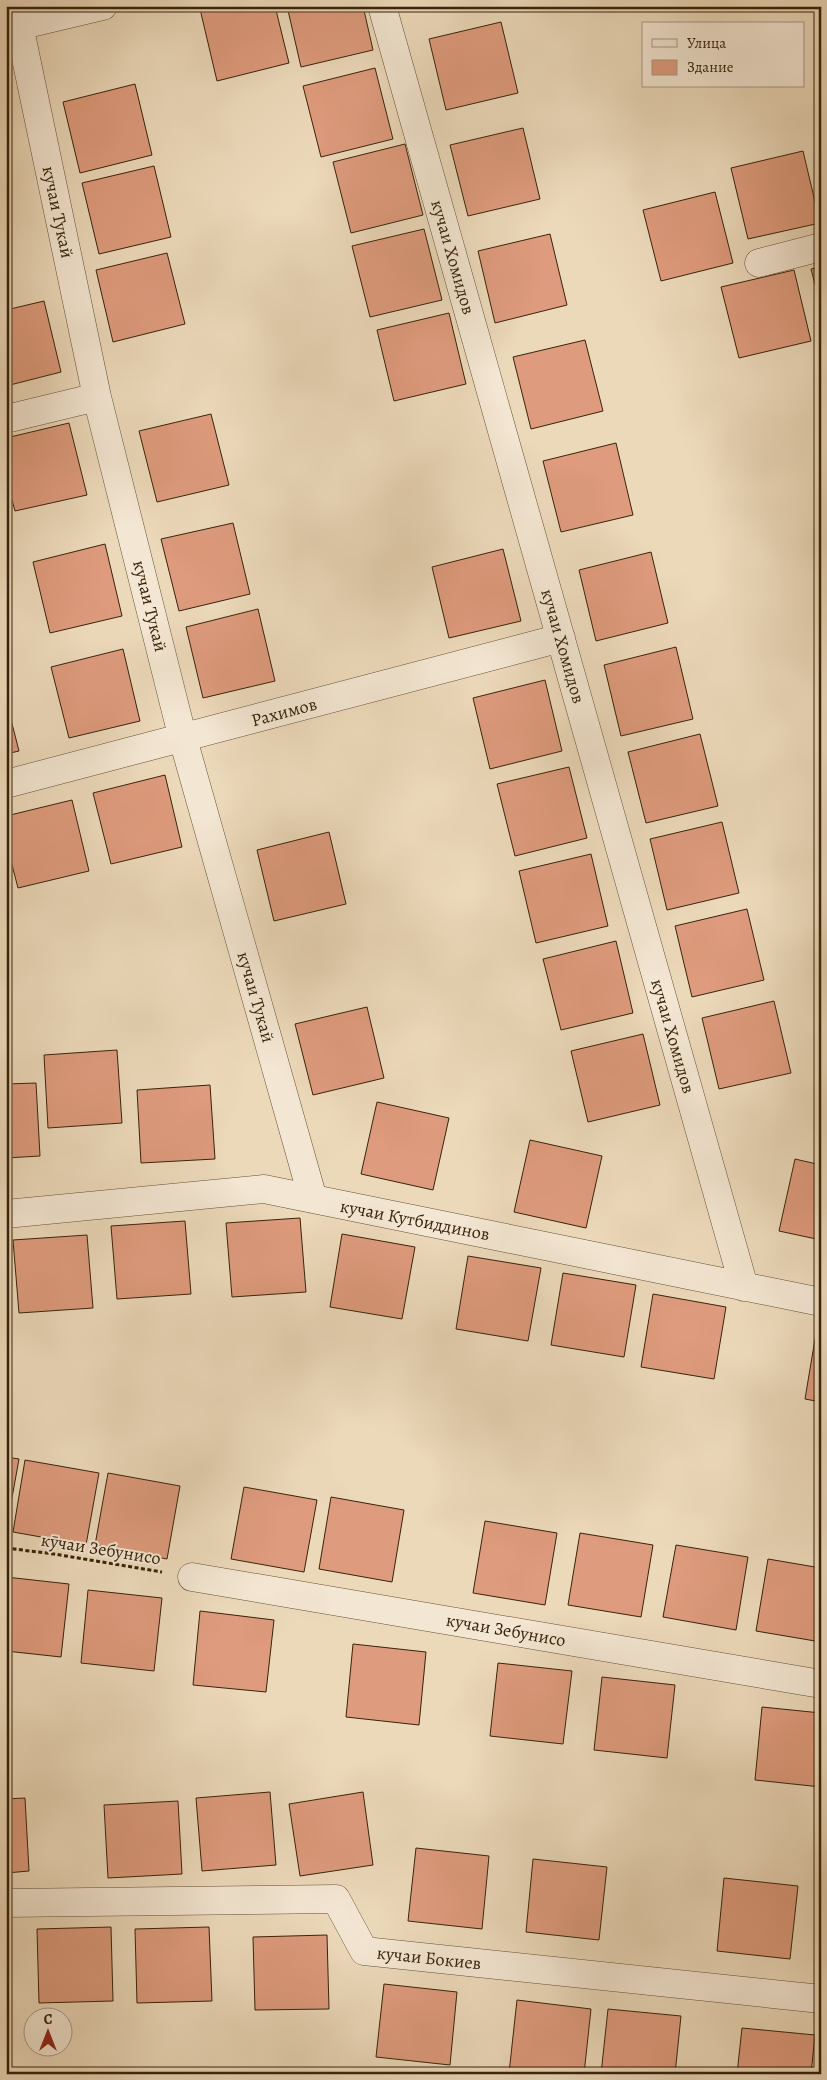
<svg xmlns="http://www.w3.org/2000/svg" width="827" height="2080" font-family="Alegreya,serif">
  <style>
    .building { fill: #de9b7d; stroke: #37230a }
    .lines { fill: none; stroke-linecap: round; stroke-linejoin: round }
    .minor-casing { stroke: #645036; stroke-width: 29 }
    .path { stroke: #37230a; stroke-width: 3; stroke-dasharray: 4 2.5; stroke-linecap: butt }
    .minor { stroke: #f3e6d2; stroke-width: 28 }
    .labels { text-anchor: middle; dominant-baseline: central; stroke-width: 4; stroke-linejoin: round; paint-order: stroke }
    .street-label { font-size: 18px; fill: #37230a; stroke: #f3e6d2 }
  </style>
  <rect width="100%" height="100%" fill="#ecd9ba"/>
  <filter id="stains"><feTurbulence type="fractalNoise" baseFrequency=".004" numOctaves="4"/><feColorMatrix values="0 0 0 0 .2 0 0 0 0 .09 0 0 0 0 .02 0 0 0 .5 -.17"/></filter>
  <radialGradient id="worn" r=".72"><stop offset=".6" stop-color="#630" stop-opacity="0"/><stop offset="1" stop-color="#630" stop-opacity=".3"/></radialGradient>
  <path class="building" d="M211,6H275L289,63L217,81L200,9Z
    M287,6H363L373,50L301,67Z
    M501,22L518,93L446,110L429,39Z
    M375,68L393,139L321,157L303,86Z
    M135,84L152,155L80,173L63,102Z
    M523,128L540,199L468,216L450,145Z
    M405,144L423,215L351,233L333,162Z
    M803,151L820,223L748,239L731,168Z
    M154,166L171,237L99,254L82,183Z
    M715,192L733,263L661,281L643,210Z
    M424,229L442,300L370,317L352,246Z
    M550,234L567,305L495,323L478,251Z
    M167,253L185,324L113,342L96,270Z
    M821,267V308L811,269Z
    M794,270L811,341L739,358L721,287Z
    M44,301L61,372L6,386V310Z
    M449,313L466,384L394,401L377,330Z
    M585,340L603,411L531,429L513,357Z
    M211,414L229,485L157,502L139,431Z
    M69,423L87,495L15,511L6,478V438Z
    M616,443L633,515L561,532L543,461Z
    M233,523L250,594L179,611L161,539Z
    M105,544L122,616L50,633L33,562Z
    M503,549L521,621L449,638L432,567Z
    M651,552L668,623L596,641L579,570Z
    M258,609L275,681L203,698L186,627Z
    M676,647L693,719L621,736L604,665Z
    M123,649L140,721L69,738L51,667Z
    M545,680L562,751L490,769L473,698Z
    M6,700L19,751L6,754Z
    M700,734L718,806L646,823L628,752Z
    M569,767L587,838L515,856L497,784Z
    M165,775L182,847L111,864L93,793Z
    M72,800L89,871L18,888L6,842V816Z
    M722,822L739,893L667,910L650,839Z
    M329,832L346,904L274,921L257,850Z
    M591,854L608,926L536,943L519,871Z
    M747,909L764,980L692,997L675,926Z
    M616,941L633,1013L561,1030L543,959Z
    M774,1001L791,1073L719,1089L702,1018Z
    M367,1007L384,1078L313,1095L295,1024Z
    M643,1034L660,1105L588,1122L571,1051Z
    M117,1050L122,1123L48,1128L44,1055Z
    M36,1083L40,1156L6,1158V1084Z
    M210,1085L215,1159L141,1163L137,1090Z
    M377,1102L449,1118L433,1190L361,1174Z
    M530,1140L602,1156L586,1228L514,1212Z
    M795,1159L821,1165V1240L779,1231Z
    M300,1218L306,1292L232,1297L226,1223Z
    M185,1221L191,1294L117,1299L111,1226Z
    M342,1234L415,1247L402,1319L330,1307Z
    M87,1235L93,1308L19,1313L13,1240Z
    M468,1256L541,1268L528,1341L456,1329Z
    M563,1273L636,1285L624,1357L551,1345Z
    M653,1294L726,1307L714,1379L641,1367Z
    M817,1327H821V1402L805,1399Z
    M6,1457L19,1459L6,1531Z
    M25,1460L99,1473L86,1545L13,1532Z
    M108,1473L180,1486L167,1559L95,1545Z
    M244,1487L317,1500L304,1572L231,1559Z
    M331,1497L404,1510L392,1582L319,1569Z
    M485,1521L557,1533L545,1605L473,1593Z
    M580,1533L653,1545L641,1617L568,1605Z
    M676,1545L748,1557L736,1630L663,1617Z
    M768,1559L821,1568V1642L756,1631Z
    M6,1577L69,1584L61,1657L6,1651Z
    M88,1590L162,1598L154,1671L81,1663Z
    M200,1611L274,1620L266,1692L193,1685Z
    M353,1644L426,1652L419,1725L346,1717Z
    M498,1663L572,1671L563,1744L490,1736Z
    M602,1677L675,1685L667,1758L594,1750Z
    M762,1707L821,1713V1787L755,1780Z
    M270,1792L276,1865L202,1871L196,1798Z
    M363,1792L373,1865L300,1876L289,1804Z
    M25,1798L29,1871L6,1873V1799Z
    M178,1801L182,1874L108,1878L104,1805Z
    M416,1848L489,1856L482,1929L408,1921Z
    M533,1859L607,1867L599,1940L526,1932Z
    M724,1878L798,1886L790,1959L717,1951Z
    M111,1927L113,2001L39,2003L37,1929Z
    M209,1927L212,2001L137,2003L135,1929Z
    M327,1935L329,2009L255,2010L253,1937Z
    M384,1984L457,1992L450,2065L376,2057Z
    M517,2000L591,2009L584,2074L509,2073Z
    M608,2009L681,2016L675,2074H601Z
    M742,2028L815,2035L811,2074H737Z"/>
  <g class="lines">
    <g class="minor-casing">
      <path id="minor" d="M15,6L97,397L183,739L313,1199
        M382,6L744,1287
        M6,29L103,6
        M759,263L821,247
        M6,419L97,397
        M6,784L561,638
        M6,1214L264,1189L821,1302
        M192,1577L821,1684
        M6,1903L336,1899L364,1951L821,1999"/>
    </g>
    <path class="path" d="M6,1548L54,1554L162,1572"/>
    <use href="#minor" class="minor"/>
  </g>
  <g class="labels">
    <g class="street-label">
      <text transform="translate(58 212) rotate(78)">кучаи Тукай</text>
      <text transform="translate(453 257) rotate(74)">кучаи Хомидов</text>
      <text transform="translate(150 606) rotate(76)">кучаи Тукай</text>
      <text transform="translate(563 646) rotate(74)">кучаи Хомидов</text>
      <text transform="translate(284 712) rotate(-15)">Рахимов</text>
      <text transform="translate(256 997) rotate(74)">кучаи Тукай</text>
      <text transform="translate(673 1036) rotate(74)">кучаи Хомидов</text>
      <text transform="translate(415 1220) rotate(11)">кучаи Кутбиддинов</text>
      <text transform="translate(101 1549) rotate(9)">кӯчаи Зебунисо</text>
      <text transform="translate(506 1630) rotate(10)">кучаи Зебунисо</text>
      <text transform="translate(429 1958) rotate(6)">кучаи Бокиев</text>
    </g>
  </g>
  <rect width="827" height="2080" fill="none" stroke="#ecd9ba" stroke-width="25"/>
  <rect x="8" y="8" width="812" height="2065" fill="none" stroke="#37230a" stroke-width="2.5"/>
  <rect x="12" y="12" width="802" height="2055" fill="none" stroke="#37230a"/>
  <rect x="642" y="22" width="162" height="65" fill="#f3e6d2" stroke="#a89882"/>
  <rect x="652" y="39" width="25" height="8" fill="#f3e6d2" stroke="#a89882"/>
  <text x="687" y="48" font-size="15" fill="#37230a">Улица</text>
  <rect x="652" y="60" width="25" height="15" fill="#de9b7d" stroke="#a89882"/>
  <text x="687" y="72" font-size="15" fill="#37230a">Здание</text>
  <g transform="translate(48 2032)"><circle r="24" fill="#f3e6d2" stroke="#a89882"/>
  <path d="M0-4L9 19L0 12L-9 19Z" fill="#8f2418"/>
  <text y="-8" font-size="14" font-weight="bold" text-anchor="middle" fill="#37230a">С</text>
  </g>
  <rect width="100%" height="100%" filter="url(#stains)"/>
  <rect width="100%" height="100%" fill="url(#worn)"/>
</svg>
